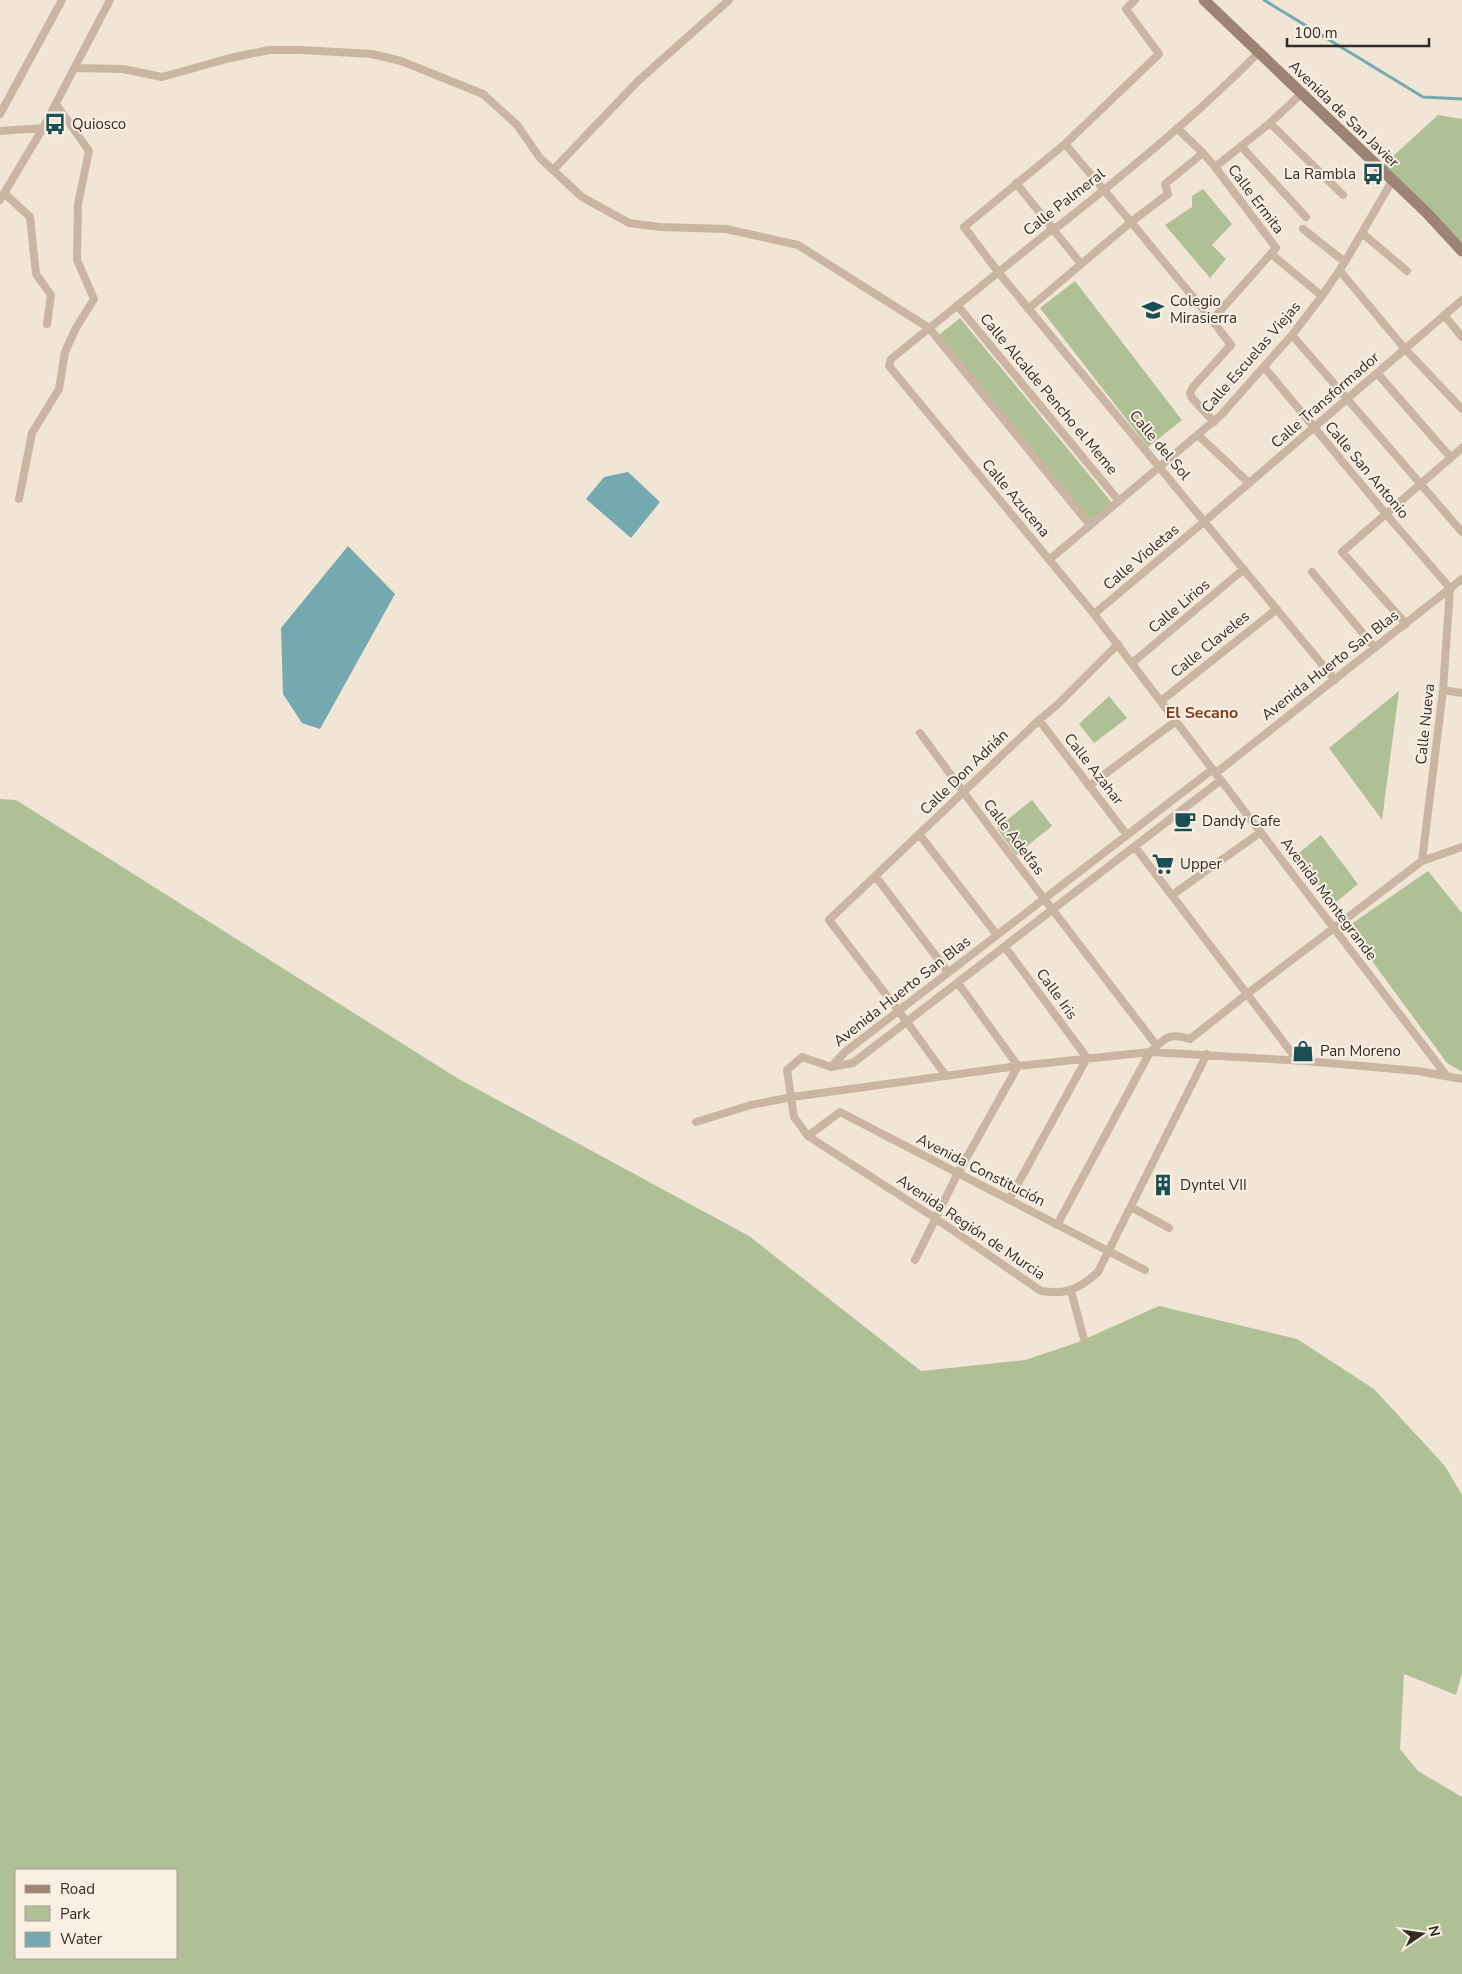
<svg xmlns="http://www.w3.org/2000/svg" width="1462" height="1974" font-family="'Nunito Sans',sans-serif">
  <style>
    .green { fill: #b0c096; fill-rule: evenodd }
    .water { fill: #74aaaf }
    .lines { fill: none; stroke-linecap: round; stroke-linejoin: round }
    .stream { stroke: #74aaaf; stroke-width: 3 }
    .minor { stroke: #c9b5a2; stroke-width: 8 }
    .secondary { stroke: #9c8373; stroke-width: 11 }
    .labels { text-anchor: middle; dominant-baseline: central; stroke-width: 4; stroke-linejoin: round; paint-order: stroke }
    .street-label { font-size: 15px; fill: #332a24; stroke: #f9efe2 }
    .poi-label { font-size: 15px; fill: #332a24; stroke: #f9efe2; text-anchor: start }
    .neighbourhood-label { font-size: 16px; font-weight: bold; fill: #84381c; stroke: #f9efe2 }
  </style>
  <rect width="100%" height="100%" fill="#f1e5d6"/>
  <path class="green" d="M1438,115L1462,119V247L1379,169Z
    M1203,189L1232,224L1212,245L1226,259L1210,278L1165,225L1192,207V196Z
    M1075,281L1182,420L1148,447L1040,308Z
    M960,318L1113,504L1091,522L939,335Z
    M1399,691L1382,820L1329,748Z
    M1109,696L1127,718L1094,743L1079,724Z
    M0,799L16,800L457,1078L749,1236L921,1371L1025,1360L1076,1343L1159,1306L1297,1339L1374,1389L1445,1466L1462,1495V1673L1456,1695L1404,1674L1400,1749L1418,1771L1462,1797V1974H0ZM16,1870H176V1958H16Z
    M1032,800L1052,826L1016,855L997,828Z
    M1321,835L1358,884L1334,904L1295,856Z
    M1428,871L1462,913V1072L1447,1063L1347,927Z"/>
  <path class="water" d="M628,472L660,502L631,538L586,499L604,477Z
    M348,546L395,594L320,729L302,723L283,694L281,628Z"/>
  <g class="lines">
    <path class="stream" d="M1264,0L1423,97L1462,99"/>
    <path class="minor" d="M1135,0L1126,9L1159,54L1065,144L964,227L999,273L1335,680
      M1258,53C1197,115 1128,171 1060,225L1052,229L891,359L889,366L1094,614L1446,1075
      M75,68L123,69L162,77L230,58L269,50H302L372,54L401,61L483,94L517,125L540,158L582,197L629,223L660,227L726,229L798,245L929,328L1090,525
      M0,114L62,0
      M1270,123L1343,195
      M1177,128L1203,153
      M0,131L43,128
      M1065,144L1131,222L1168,194L1165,184L1203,153L1215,167L1270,123L1301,94
      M1241,146L1306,217
      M553,170L638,81L729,0
      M1016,183L1081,264
      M4,193L30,217L36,274L51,295L47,324
      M0,200L43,128L110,0
      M1303,229L1345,262
      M1362,233L1407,271
      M1271,254L1322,296
      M1340,271L1405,349L1462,409
      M957,305L1119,501
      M1028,309L1131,222L1212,320
      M1444,315L1462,337
      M1292,335L1462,532
      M1264,367L1386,514L1450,588L1443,690L1422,861
      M1377,373L1451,458
      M1214,422L1192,398L1190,393L1193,387L1231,345L1212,320L1276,248L1215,167
      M1198,435L1249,483
      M19,499L32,433L59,389L65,352L76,328L94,299L77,260L78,204L89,151L56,104
      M1050,559L1221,415L1292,335L1322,296L1345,262L1392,181
      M1312,572L1375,648
      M1094,614L1205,521L1462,300
      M1406,624L1342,552L1462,448
      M1132,663L1244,569
      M1443,690L1462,693
      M1161,701L1277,609
      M1039,720L1127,835
      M920,733L993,832L1157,1046
      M1216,773L1462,579
      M1089,786L1176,721
      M919,834L997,935
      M1135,847L1247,994L1422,861L1462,847
      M876,877L948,972
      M1172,895L1261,832
      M1005,947L1087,1058L1009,1200
      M1207,1054L1098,1272C1079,1289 1067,1295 1041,1291L935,1218L808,1136L794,1117L787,1070L802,1057L831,1067L853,1063L1221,780
      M831,1067L845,1052L1213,769
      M946,1076L907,1022L829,920L1039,720L1057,705L1118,644
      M696,1122L751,1105L792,1097L1018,1066L1150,1052L1305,1061L1418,1071L1462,1079
      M808,1136L840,1112L1145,1270
      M1131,1207L1169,1228
      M1057,1225L1150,1052C1165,1038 1169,1032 1190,1039L1247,994L1298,1061
      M915,1260L958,1173L1018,1066L958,983
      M1071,1291L1084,1339"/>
    <path class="secondary" d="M1204,0L1427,213L1462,251"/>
  </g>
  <defs>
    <g id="bus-bare" transform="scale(1.725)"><path d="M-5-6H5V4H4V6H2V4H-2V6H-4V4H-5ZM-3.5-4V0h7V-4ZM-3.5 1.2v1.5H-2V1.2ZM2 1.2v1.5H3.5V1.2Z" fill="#1a4f55" stroke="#f9efe2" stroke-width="2.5" paint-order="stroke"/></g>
    <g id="school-bare" transform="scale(1.725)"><path d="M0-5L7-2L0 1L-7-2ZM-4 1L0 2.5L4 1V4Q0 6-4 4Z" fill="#1a4f55" stroke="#f9efe2" stroke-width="2.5" paint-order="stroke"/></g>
    <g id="cafe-bare" transform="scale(1.725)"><path d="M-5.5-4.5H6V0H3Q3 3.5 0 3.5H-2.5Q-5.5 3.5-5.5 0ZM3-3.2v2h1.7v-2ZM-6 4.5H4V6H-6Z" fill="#1a4f55" stroke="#f9efe2" stroke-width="2.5" paint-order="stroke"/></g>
    <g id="supermarket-bare" transform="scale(1.725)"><path d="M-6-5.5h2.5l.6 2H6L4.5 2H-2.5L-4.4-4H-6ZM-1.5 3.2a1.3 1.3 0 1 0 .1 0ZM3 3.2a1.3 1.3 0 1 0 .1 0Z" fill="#1a4f55" stroke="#f9efe2" stroke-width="2.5" paint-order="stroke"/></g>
    <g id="shop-bare" transform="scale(1.725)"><path d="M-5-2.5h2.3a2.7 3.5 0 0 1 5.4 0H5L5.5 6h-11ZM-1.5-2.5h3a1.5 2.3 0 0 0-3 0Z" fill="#1a4f55" stroke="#f9efe2" stroke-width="2.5" paint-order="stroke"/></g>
    <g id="building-bare" transform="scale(1.725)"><path d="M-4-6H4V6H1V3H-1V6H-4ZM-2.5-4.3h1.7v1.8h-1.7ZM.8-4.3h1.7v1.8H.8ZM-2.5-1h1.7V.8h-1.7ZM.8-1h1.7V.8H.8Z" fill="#1a4f55" stroke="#f9efe2" stroke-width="2.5" paint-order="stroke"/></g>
  </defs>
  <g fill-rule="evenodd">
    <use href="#bus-bare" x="55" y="124"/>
    <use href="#bus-bare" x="1373" y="174"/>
    <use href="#school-bare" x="1153" y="310"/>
    <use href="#cafe-bare" x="1185" y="821"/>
    <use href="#supermarket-bare" x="1163" y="864"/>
    <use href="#shop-bare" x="1303" y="1051"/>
    <use href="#building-bare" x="1163" y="1185"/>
  </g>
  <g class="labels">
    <g class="street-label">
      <text transform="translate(1344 114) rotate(44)">Avenida de San Javier</text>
      <text transform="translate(1256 199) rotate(53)">Calle Ermita</text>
      <text transform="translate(1064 202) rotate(-38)">Calle Palmeral</text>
      <text transform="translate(1251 357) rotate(-49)">Calle Escuelas Viejas</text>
      <text transform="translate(1049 394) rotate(50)">Calle Alcalde Pencho el Meme</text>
      <text transform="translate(1325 400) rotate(-41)">Calle Transformador</text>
      <text transform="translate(1160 445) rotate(50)">Calle del Sol</text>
      <text transform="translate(1367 470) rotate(50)">Calle San Antonio</text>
      <text transform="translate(1016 498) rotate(50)">Calle Azucena</text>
      <text transform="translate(1141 557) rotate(-40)">Calle Violetas</text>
      <text transform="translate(1179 606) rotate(-40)">Calle Lirios</text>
      <text transform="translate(1210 644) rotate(-39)">Calle Claveles</text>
      <text transform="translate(1330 665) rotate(-38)">Avenida Huerto San Blas</text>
      <text transform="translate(1425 724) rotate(-84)">Calle Nueva</text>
      <text transform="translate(1094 769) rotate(52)">Calle Azahar</text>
      <text transform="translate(964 772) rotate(-44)">Calle Don Adrián</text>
      <text transform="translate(1014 837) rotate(53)">Calle Adelfas</text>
      <text transform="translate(1329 899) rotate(53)">Avenida Montegrande</text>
      <text transform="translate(902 991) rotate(-38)">Avenida Huerto San Blas</text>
      <text transform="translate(1057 994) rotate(54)">Calle Iris</text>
      <text transform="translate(981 1170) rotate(27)">Avenida Constitución</text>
      <text transform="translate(971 1227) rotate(34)">Avenida Región de Murcia</text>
    </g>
    <g class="poi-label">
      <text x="72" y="124">Quiosco</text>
      <text x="1356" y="174" text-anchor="end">La Rambla</text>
      <text x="1170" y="301">Colegio<tspan x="1170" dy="17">Mirasierra</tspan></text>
      <text x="1202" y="821">Dandy Cafe</text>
      <text x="1180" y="864">Upper</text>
      <text x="1320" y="1051">Pan Moreno</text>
      <text x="1180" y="1185">Dyntel VII</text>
    </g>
    <g class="neighbourhood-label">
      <text x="1202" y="713">El Secano</text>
    </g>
  </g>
  <rect x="15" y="1869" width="162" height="90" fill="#f9efe2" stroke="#aaa096"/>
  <rect x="25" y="1885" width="25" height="8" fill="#9c8373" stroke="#aaa096"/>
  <text x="60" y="1894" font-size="15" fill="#332a24">Road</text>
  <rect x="25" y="1906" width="25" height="15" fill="#b0c096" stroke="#aaa096"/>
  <text x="60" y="1919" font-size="15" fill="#332a24">Park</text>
  <rect x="25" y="1932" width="25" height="15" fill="#74aaaf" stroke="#aaa096"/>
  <text x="60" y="1944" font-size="15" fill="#332a24">Water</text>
  <g transform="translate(1422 1934) rotate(77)" stroke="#f9efe2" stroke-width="4" paint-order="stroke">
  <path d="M0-4L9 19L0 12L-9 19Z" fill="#332a24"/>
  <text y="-8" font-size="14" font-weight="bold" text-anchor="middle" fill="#332a24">N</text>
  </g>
  <path d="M1287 38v8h142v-8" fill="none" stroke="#332a24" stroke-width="2.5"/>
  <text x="1294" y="38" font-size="15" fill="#332a24" stroke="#f9efe2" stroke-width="4" paint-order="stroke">100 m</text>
</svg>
